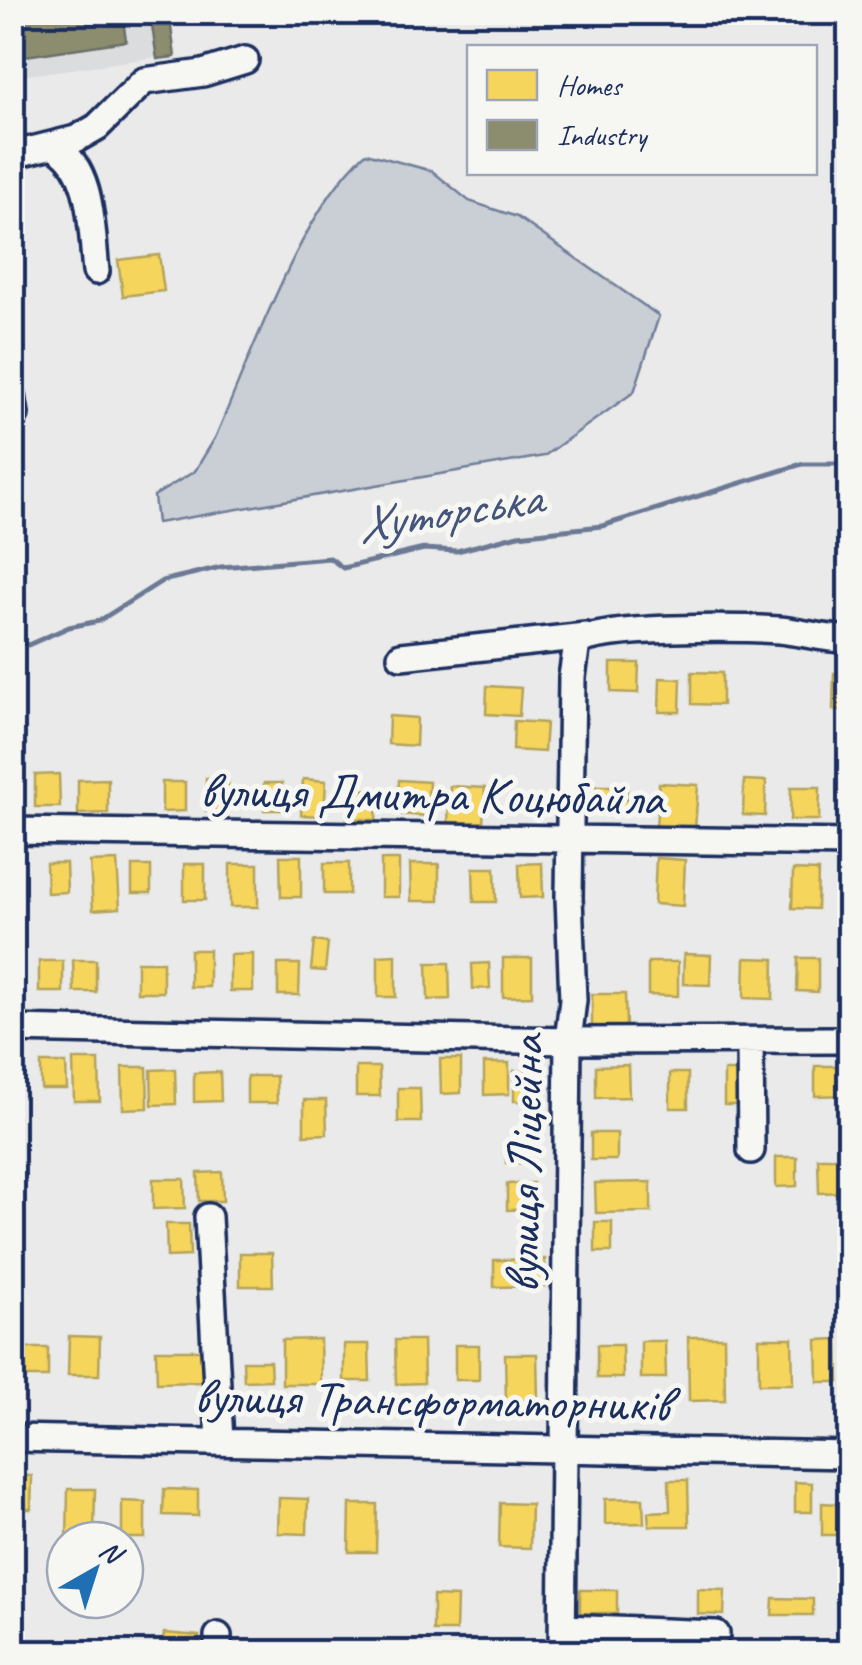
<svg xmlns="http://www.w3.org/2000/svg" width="862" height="1665" font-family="Caveat,sans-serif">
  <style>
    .built { fill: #dadcde }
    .green { fill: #caced5; stroke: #727e9a; stroke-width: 2.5 }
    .homes { fill: #f6d55c; stroke: #b4a35d; stroke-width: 2.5 }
    .industry { fill: #8c8c6e; stroke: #6a7069; stroke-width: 2.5 }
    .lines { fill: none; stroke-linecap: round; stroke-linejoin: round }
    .stream { stroke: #6c7995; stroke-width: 5 }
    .minor-casing { stroke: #1b2f5e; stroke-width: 32 }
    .minor { stroke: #f6f6f2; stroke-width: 25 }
    .labels { text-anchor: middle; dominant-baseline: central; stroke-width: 10; stroke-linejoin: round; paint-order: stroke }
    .street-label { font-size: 50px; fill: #1b2f5e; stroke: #f6f6f2 }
    .water-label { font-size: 52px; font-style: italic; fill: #44547a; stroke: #f6f6f2 }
  </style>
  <rect width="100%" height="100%" fill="#e9eae9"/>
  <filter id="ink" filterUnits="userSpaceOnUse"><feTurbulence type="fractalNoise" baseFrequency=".01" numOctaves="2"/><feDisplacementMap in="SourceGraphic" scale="20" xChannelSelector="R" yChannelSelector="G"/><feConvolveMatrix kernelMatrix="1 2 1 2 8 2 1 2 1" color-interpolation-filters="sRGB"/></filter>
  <g filter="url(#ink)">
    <path class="built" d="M12,13H159L165,56L13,77Z"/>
    <path class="green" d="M366,153L432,171L469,201L517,217L659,316L634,392L544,456L157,523L154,496L195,471L215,438C251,357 301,210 366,153Z"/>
    <path class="homes" d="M159,255L164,291L123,296L118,260Z
      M611,663H639L638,693L611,692Z
      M692,672L722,673V705L692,704Z
      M834,673L850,674V710H833Z
      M660,678L681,679L680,712H659Z
      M487,686L521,688L519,716L486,714Z
      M389,716L417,718L416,746L388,744Z
      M514,721L546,723L544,752L513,750Z
      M841,769L850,770V813H840Z
      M59,774L60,807H35V775Z
      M206,778H228L229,811H206Z
      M108,779V813L78,814V780Z
      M303,779L326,781L324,816L301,815Z
      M399,780L429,782L427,816L397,814Z
      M744,780L766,781L765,816L743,815Z
      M162,782H185V811L162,812Z
      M264,783H282V810H264Z
      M659,783L698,785L695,830L656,828Z
      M450,786L485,788L483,824L448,822Z
      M596,786H627V810L596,809Z
      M791,787H820L819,820H790Z
      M349,789L378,790L376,820L347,818Z
      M280,856H301V897H281Z
      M656,858L685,860L683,906L654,904Z
      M381,860H399V897H381Z
      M117,861L120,908L93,910L90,862Z
      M46,863H66L67,892L47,893Z
      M324,863H349V894H324Z
      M542,863L543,897L520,898L519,864Z
      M184,864H205V900H184Z
      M230,864H258V907H230Z
      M410,864H439V901H411Z
      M132,866H151V893H132Z
      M12,868H20V894H12Z
      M473,868H495L496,902H474Z
      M793,870L818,871L817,909L792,908Z
      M841,875H850V910H840Z
      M12,937H20L19,962L12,961Z
      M314,941L328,943L325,971L311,970Z
      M190,950H209V987H190Z
      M253,954V991H230V955Z
      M684,954L711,955L710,985L683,984Z
      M396,955V997H378V956Z
      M503,958H532V996L503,997Z
      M745,958L774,959L773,999L744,998Z
      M798,958H818V992L797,991Z
      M73,960H96V992H74Z
      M39,961H63V992H39Z
      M137,962H163V992H137Z
      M648,962H678V996L648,995Z
      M427,963H449L450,999L428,1000Z
      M489,963L490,988L473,989L472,964Z
      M278,964H300L299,995H278Z
      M592,994H625L626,1027L592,1028Z
      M440,1059H461V1093L441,1094Z
      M73,1060H99L100,1101H74Z
      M41,1063H66L67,1089H41Z
      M484,1063H509V1094L484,1095Z
      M628,1065L629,1097L596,1098V1066Z
      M815,1066H846L847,1095L815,1096Z
      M122,1067H147L148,1108L123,1109Z
      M356,1067H379L380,1096H356Z
      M175,1069L176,1104L152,1105L151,1070Z
      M538,1070L539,1101H514V1071Z
      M724,1071H744V1105H724Z
      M220,1072L221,1101L194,1102V1073Z
      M670,1073H688V1108H670Z
      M247,1076H276L277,1103H247Z
      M398,1088H420L421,1122H398Z
      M304,1100H326L327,1134L304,1135Z
      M12,1118H17V1161H12Z
      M591,1133H617V1160H591Z
      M506,1147H531V1163H506Z
      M776,1157H797V1186L776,1187Z
      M818,1158H845L846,1192L819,1193Z
      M222,1172L223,1201H199L198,1173Z
      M153,1179H184L185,1208L153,1209Z
      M651,1182V1212L596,1213L595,1183Z
      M533,1183V1209L507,1210V1184Z
      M595,1222H612V1252H595Z
      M166,1224H189L190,1256L167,1257Z
      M240,1253H272L273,1286H240Z
      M545,1259V1286L494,1287V1260Z
      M69,1336L100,1337L99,1375H68Z
      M688,1337H724L725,1400L689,1401Z
      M759,1338H792L793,1384H759Z
      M320,1339L321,1384H282V1340Z
      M838,1339L839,1382H818L817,1340Z
      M395,1340H423L424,1383L396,1384Z
      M641,1341H665L666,1378H641Z
      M344,1344H369L370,1381H344Z
      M455,1345H479V1380H455Z
      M597,1345H622L623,1378H597Z
      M20,1348H48V1377H20Z
      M156,1350H203L204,1382L157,1383Z
      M505,1354H537L538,1400L506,1401Z
      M243,1361H270L271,1380L244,1381Z
      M12,1476H32L31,1509H12Z
      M669,1480H688L689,1526H649L648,1512L670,1511Z
      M795,1482L812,1483V1512H795Z
      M68,1489H95L94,1539H67Z
      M164,1489L198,1490V1516L163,1515Z
      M279,1498L308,1499L307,1534L278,1533Z
      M643,1498L644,1523L605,1524V1499Z
      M122,1501L145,1502V1538H122Z
      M500,1503L531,1504L530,1548L499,1547Z
      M822,1503L838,1504V1535H822Z
      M350,1504H377L376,1552H349Z
      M698,1589L725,1590L724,1615L698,1614Z
      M580,1590H617V1613H580Z
      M433,1596L457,1597L456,1631H433Z
      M773,1598L813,1599V1615H772Z
      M164,1633L199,1636L198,1652H162Z
      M597,1642L628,1643L627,1652H597Z
      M824,1646H847V1652H824Z"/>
    <path class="industry" d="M70,12H122L126,41L12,58V21Z
      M150,12H169L175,57L157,59Z"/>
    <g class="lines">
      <path class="stream" d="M12,639L28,645L69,627L99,621L162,581L221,567L330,558L343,568L424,549L457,551L518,535L602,526L802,464H850"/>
      <g class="minor-casing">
        <path id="minor" d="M56,147C94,170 91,230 96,271
          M12,155L76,139L97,127L144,81L203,73L245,60
          M12,395L15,414
          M401,656L586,636
          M12,831L850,843
          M12,1029L568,1041L850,1040
          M750,1041L751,1150
          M208,1217L220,1441
          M12,1438L850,1455
          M563,1628L716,1634
          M218,1636V1652
          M562,1652L568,1041L573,1000L569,897L572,677L577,643C599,625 745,628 779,630C803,632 825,640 850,639"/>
      </g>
      <use href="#minor" class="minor"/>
    </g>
  </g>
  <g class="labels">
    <g class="street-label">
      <text transform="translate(432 794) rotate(1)">вулиця Дмитра Коцюбайла</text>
      <text transform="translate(524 1164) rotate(-89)">вулиця Ліцейна</text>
      <text transform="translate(432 1400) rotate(1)">вулиця Трансформаторників</text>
    </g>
    <g class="water-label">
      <text transform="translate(449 511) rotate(-9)">Хуторська</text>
    </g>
  </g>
  <rect width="862" height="1665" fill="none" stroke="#f6f6f2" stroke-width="50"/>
  <rect x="25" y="25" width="812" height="1615" fill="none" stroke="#1b2f5e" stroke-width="4" filter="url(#ink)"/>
  <rect x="467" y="45" width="350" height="130" fill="#f6f6f2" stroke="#9ea6b7" stroke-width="2.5"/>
  <rect x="487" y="70" width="50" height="30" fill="#f6d55c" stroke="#9ea6b7" stroke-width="2.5"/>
  <text x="557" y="95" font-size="30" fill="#1b2f5e">Homes</text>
  <rect x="487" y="120" width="50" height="30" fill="#8c8c6e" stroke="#9ea6b7" stroke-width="2.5"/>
  <text x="557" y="145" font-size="30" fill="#1b2f5e">Industry</text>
  <g transform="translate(95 1570) rotate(39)"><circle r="48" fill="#f6f6f2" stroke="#9ea6b7" stroke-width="2.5"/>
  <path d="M0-8L18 38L0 25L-18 38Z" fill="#1f6fb2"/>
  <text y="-15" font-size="28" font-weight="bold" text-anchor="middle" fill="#1b2f5e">N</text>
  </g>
</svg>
